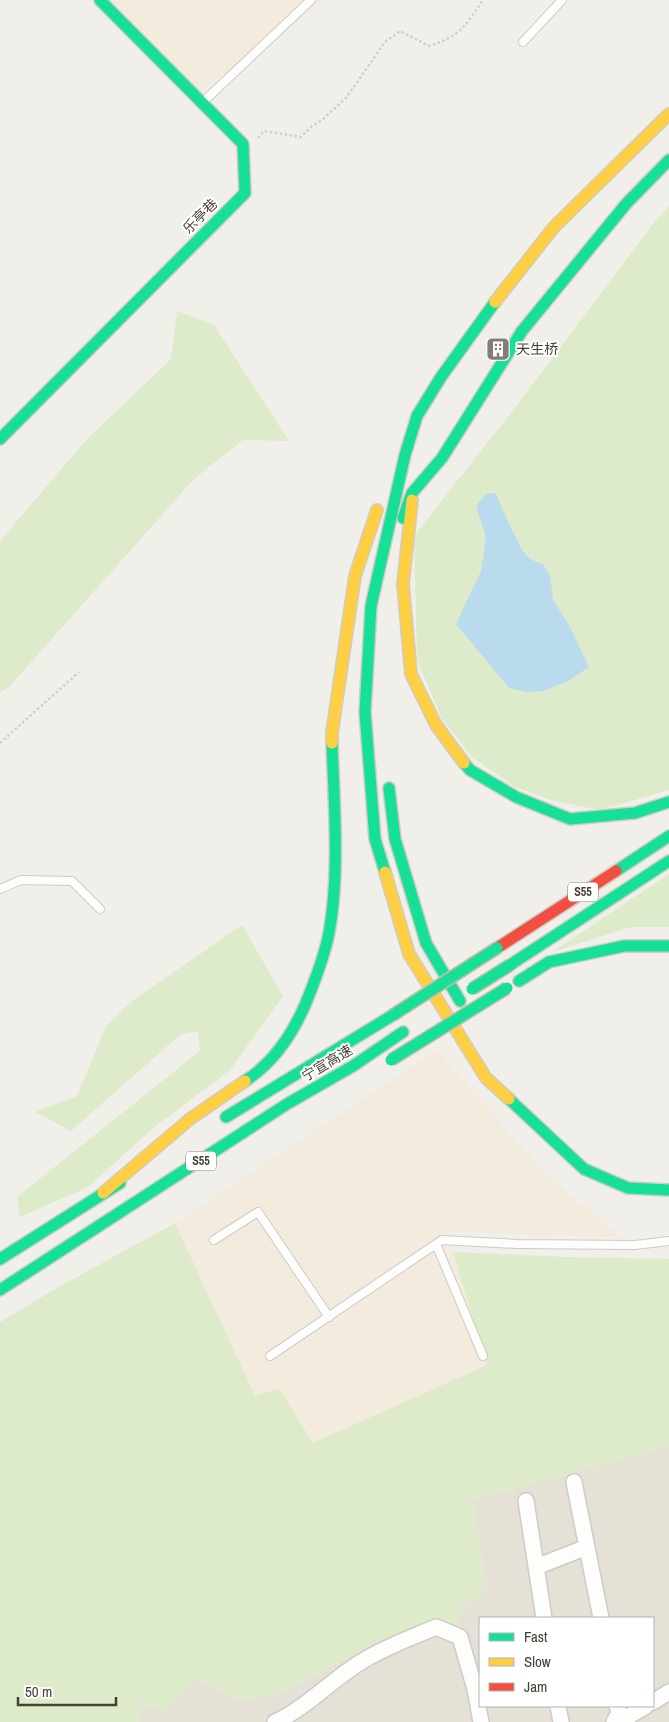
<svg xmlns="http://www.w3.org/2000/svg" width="669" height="1722" font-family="'Archivo Narrow','Noto Sans SC',sans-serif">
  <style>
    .residential { fill: #e5e1d7; fill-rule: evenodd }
    .commercial { fill: #f3ebdd }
    .green { fill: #deebca }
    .water { fill: #badaee }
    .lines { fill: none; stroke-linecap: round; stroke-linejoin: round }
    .lane-casing { stroke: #cdcbc6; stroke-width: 10 }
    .street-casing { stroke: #cdcbc6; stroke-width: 18 }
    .fast-casing { stroke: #d0ccc1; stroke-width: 14 }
    .slow-casing { stroke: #d0ccc1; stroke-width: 14 }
    .jam-casing { stroke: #d0ccc1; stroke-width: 14 }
    .path { stroke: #d1cfca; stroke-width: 2.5; stroke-dasharray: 2.5 2.5; stroke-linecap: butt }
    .lane { stroke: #fdfdfc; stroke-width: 8 }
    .street { stroke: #fdfdfc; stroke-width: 15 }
    .fast { stroke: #16e098; stroke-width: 11 }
    .slow { stroke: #ffcf43; stroke-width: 11 }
    .jam { stroke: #f24e42; stroke-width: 11 }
    .fast-bridge-casing { stroke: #c8bca5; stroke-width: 14; stroke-linecap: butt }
    .fast-bridge { stroke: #16e098; stroke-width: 11 }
    .labels { text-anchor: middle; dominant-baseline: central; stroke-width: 4; stroke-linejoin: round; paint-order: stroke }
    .shield { fill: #fff; stroke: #7e7972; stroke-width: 1 }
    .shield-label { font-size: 12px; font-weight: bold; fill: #474036 }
    .street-label { font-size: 14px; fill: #474036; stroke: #fff }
    .poi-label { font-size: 14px; fill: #474036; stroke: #fff; text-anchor: start }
  </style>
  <rect width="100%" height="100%" fill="#f1efea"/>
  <path class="residential" d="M669,1446V1722H138L141,1704L165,1710L198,1679L239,1700L278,1694L376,1643L436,1627L457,1613L486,1588L472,1500ZM480,1618H653V1706H480Z"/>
  <path class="commercial" d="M112,0H323L199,93Z
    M437,1050L544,1172L622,1238L447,1231L488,1365L313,1443L279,1388L255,1397L175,1223Z"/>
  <path class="green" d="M669,206V790L600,810L554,801L515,787L472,757L442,719L417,660L414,536L510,414L656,220Z
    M177,311L214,325L289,441L243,440L194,479L9,687L0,693V541L86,440L171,359Z
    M669,874V927H631L552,952Z
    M242,925L283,996L230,1070L152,1129L88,1187L20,1217L17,1197L200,1051L198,1031L181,1034L71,1131L35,1112L77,1096L106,1026L132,1001Z
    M175,1223L255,1396L279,1388L313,1443L487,1365L453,1252L568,1257L669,1259V1447L472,1500L486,1588L458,1613L460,1637L436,1627L376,1643L278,1694L239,1700L198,1679L165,1710L141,1704L138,1722H0V1322L55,1289Z"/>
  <path class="water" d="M496,493C501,507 506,517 512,530C521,546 522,558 543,564L550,576L553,600L570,627L589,667L568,681L544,691L527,692L509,688L456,624L481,571L486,537L476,506L486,494Z"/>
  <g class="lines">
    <g class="lane-casing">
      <path id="lane" d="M523,42L562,0
        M203,102L311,0
        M0,889L21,880L72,881L100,909
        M214,1240L258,1212L329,1317
        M436,1244L483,1356
        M270,1356L442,1240L517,1244L635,1245L669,1241"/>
    </g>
    <g class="street-casing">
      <path id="street" d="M574,1482L601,1618
        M526,1501L544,1618
        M536,1567L587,1547
        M653,1702L669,1692
        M558,1706L561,1722
        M275,1722C308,1707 334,1677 366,1659C388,1646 413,1637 436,1627L460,1637L475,1689L481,1722
        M614,1722L619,1713L617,1706
        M619,1722L646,1706"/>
    </g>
    <g class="fast-casing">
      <path id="fast" d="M0,439L245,193L243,144L100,0
        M403,518L412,493L442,458L522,331L626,204L669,160
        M464,763L470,770L516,797L570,819L635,813L669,802
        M389,788L395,839L426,943L460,1001
        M616,871L669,836
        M385,872L375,839L365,712L371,606L405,455L417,416L441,377L495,302
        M510,965L669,861
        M519,981L549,962L624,946H669
        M245,1081C273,1063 292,1035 305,1005C315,981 324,958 329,933C340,873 334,804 332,743
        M509,1099L584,1169L628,1188L669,1190
        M226,1117L393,1015
        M0,1259L120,1183
        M0,1290L287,1104L353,1066L403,1032"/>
    </g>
    <g class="slow-casing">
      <path id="slow" d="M495,302L554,227L669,114
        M412,500L403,584L411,674L436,725L464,763
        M332,743V733L355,576L377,510
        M385,872L409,954L486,1078L509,1099
        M103,1193L190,1119L245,1081"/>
    </g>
    <g class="jam-casing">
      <path id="jam" d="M497,948L616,871"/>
    </g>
    <path class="path" d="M258,138L264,131L301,137L312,126L322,120L346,98L385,42L400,31L429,46C461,36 465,26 483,0
      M0,743L79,672"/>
    <use href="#lane" class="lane"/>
    <use href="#street" class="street"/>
    <use href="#fast" class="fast"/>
    <use href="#slow" class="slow"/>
    <use href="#jam" class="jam"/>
    <g class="fast-bridge-casing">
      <path id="fast-bridge" d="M472,989L510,965
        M393,1015L497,948
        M391,1060L507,988"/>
    </g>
    <use href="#fast-bridge" class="fast-bridge"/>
  </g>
  <defs>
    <g id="building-square" transform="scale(1.25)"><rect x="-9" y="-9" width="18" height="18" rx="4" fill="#827d75" stroke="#fff"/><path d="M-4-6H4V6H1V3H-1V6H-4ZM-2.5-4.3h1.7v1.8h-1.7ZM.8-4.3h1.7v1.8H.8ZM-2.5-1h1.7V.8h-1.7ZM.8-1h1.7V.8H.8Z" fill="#fff"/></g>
  </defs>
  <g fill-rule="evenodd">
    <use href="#building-square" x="498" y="349"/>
  </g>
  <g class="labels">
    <g class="shield">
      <rect x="568" y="882.5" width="30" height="19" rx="4"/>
      <rect x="186" y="1151.5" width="30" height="19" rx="4"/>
    </g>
    <g class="shield-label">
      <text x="583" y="892">S55</text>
      <text x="201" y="1161">S55</text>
    </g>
    <g class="street-label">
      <text transform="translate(200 216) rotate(-45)">乐亭巷</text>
      <text transform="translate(327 1063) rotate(-31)">宁宣高速</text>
    </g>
    <g class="poi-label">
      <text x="516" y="349">天生桥</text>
    </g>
  </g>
  <rect x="479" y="1617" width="175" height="90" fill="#ffffff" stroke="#b5b3af"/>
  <rect x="489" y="1633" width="25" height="8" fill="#16e098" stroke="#b5b3af"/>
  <text x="524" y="1642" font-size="15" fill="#474036">Fast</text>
  <rect x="489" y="1658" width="25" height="8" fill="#ffcf43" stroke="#b5b3af"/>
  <text x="524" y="1667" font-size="15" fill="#474036">Slow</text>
  <rect x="489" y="1683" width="25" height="8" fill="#f24e42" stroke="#b5b3af"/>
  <text x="524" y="1692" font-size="15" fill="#474036">Jam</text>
  <path d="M18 1697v8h98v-8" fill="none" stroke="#474036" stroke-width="2.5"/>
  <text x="25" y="1697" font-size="15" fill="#474036" stroke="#ffffff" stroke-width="4" paint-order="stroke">50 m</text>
</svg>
